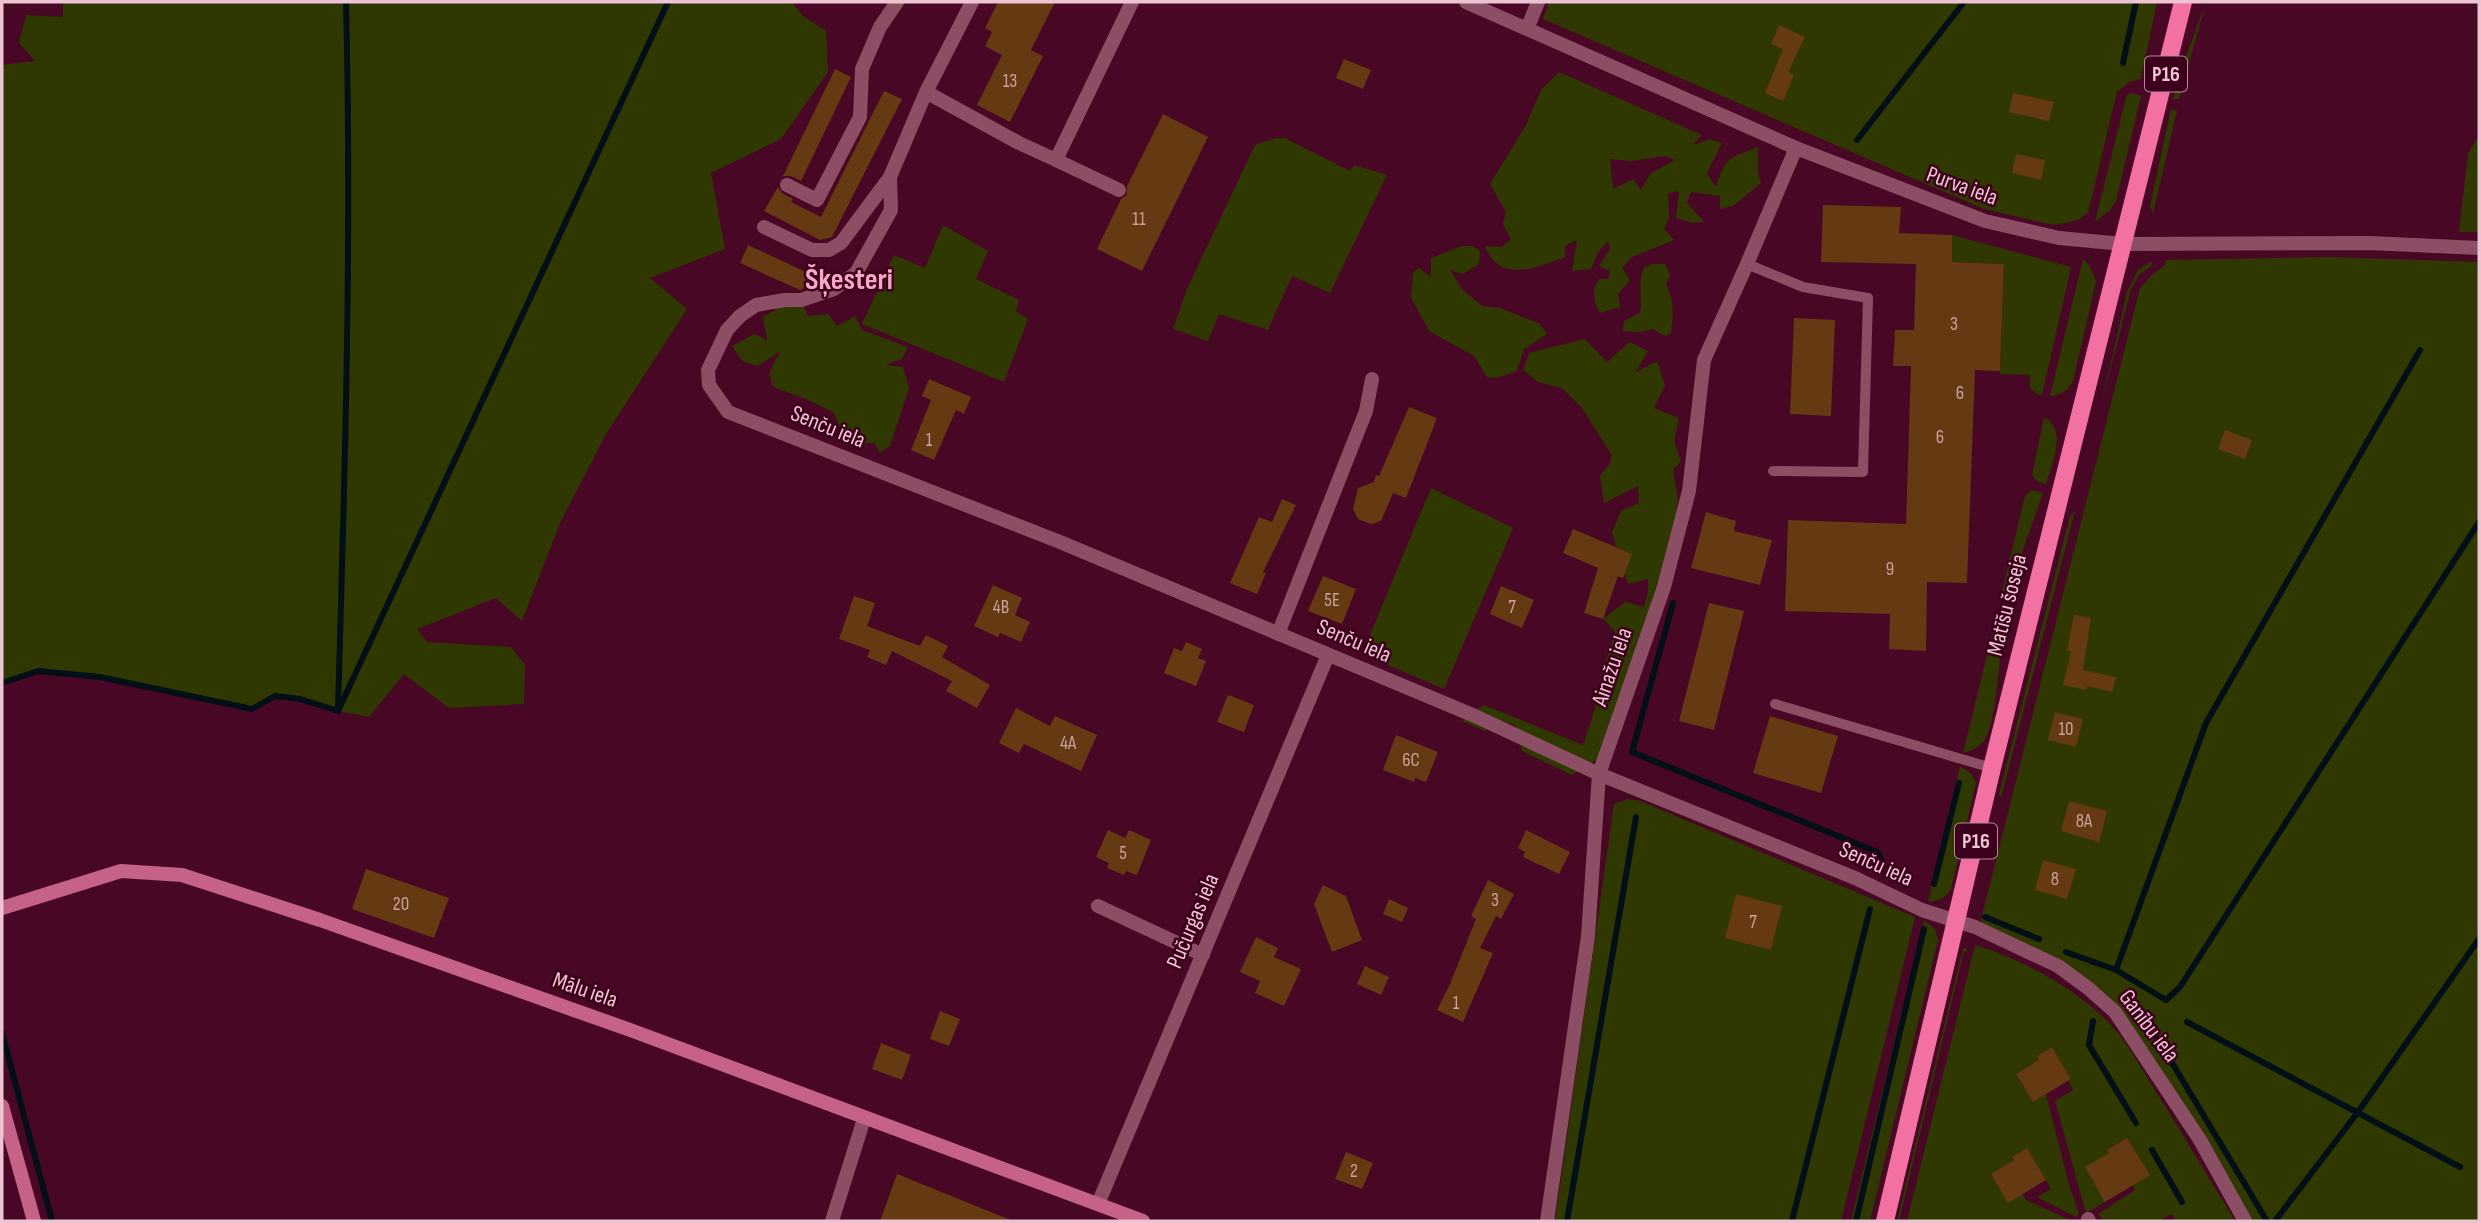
<svg xmlns="http://www.w3.org/2000/svg" width="2481" height="1223" font-family="'Sofia Sans Condensed',sans-serif">
  <style>
    .green { fill: #303802; fill-rule: evenodd }
    .lines { fill: none; stroke-linecap: round; stroke-linejoin: round }
    .stream { stroke: #030f17; stroke-width: 6 }
    .building { fill: #653911 }
    .lane { stroke: #8c4e64; stroke-width: 10 }
    .street { stroke: #8c4e64; stroke-width: 14 }
    .secondary { stroke: #c66287; stroke-width: 14 }
    .primary { stroke: #f271a2; stroke-width: 18 }
    .labels { text-anchor: middle; dominant-baseline: central; stroke-width: 5; stroke-linejoin: round; paint-order: stroke }
    .number-label { font-size: 19px; fill: #cba1a1 }
    .shield { fill: #3c001c; stroke: #b8899b; stroke-width: 2 }
    .shield-label { font-size: 21px; font-weight: bold; fill: #edc4d1 }
    .street-label { font-size: 23px; fill: #edc4d1; stroke: #3c001c }
    .district-label { font-size: 30px; font-weight: bold; fill: #f6a7c1; stroke: #3c001c }
  </style>
  <rect width="100%" height="100%" fill="#470725"/>
  <path class="green" d="M63,2H792L802,15L826,31L828,72L781,139L711,173L725,249L650,278L687,309L606,434L560,523L522,621L496,598L417,629L427,642L511,647L525,665L524,704L449,708L404,674L369,717L338,711L300,699L275,696L252,709L100,677L38,671L2,683V65L35,61L19,43L26,15L63,17Z
    M1549,2H2157L2141,79L2129,82L2117,92L2088,213L2076,221L2053,225L1984,209L1543,19Z
    M2206,2L2179,99H2173L2179,76Z
    M1559,72L1702,135L1692,146L1709,139L1722,143L1707,173L1716,187C1726,156 1728,159 1758,147V172L1761,183L1733,206L1720,209V196L1691,192L1687,203L1704,222L1692,223L1676,218L1679,191L1668,193L1669,218L1664,229L1674,240L1632,257L1622,268L1630,280L1618,294L1620,307L1600,313C1593,300 1591,291 1599,279H1608L1610,271L1599,266L1610,249L1608,241L1598,252L1591,269L1572,271L1577,240L1565,246V257C1537,268 1499,284 1485,246L1501,247L1511,240L1503,224L1506,212L1490,184L1525,127L1541,90ZM1666,156L1675,160L1651,173L1641,190L1633,179L1613,189L1610,159L1631,161Z
    M2134,93L2141,96L2116,201L2110,210L2095,222L2126,98L2128,94Z
    M2171,109L2177,111L2153,213L2150,206Z
    M2479,135V232H2459L2468,154Z
    M1276,138H1285L1350,171L1354,165L1387,175L1330,293L1292,276L1268,330L1219,314L1208,341L1173,329L1187,289L1255,145Z
    M943,225L988,251L976,279L1019,300L1016,311L1028,319L1004,382L862,324L894,255L925,268Z
    M1952,235L2071,267L2042,395L2037,394L2030,389V375L2000,374L2004,264L1952,262Z
    M1462,246H1473L1480,251L1479,264L1463,274L1450,270L1462,289L1482,306L1500,308L1540,324L1547,334L1524,349L1517,371L1497,378L1487,377L1474,356L1429,331L1411,298L1413,272L1419,268L1431,277V258Z
    M2332,257L2479,262V1221H2250L2113,1004L1980,924L2140,288L2152,275L2165,265L2166,260Z
    M2083,259L2090,266L2096,282L2073,381C2068,391 2061,395 2050,396Z
    M2152,261L2151,266L2139,275L2131,289L2100,410L2127,292L2138,270Z
    M1652,264H1665L1670,274L1666,285C1675,301 1673,314 1671,333L1665,336L1653,329L1641,332L1623,331L1624,321L1640,313C1643,298 1637,281 1644,268Z
    M780,307H804L808,316L828,314L837,326L855,316L862,330L908,347L902,359L886,365L903,367L909,388L890,446L880,452L874,443L849,445L833,412L806,399L773,387L769,374L780,351L758,366L742,361L732,346L754,334L767,340L763,317Z
    M1585,339L1607,362L1630,342L1648,351L1636,372L1657,361L1665,385L1654,408L1679,418L1674,441L1681,462L1673,469L1678,500L1674,534L1612,751L1572,775L1522,751L1515,725L1500,721L1485,731L1462,721L1484,705L1583,745L1608,669L1606,661L1615,631L1603,619L1625,602L1644,607L1648,593V579L1628,584L1612,533L1621,511L1639,503L1638,486L1604,503L1600,476L1610,463L1611,454L1582,408L1562,388L1538,382L1523,370L1529,353Z
    M2044,417C2068,431 2052,463 2046,484L2037,481L2032,475Z
    M1431,488L1513,528L1444,689L1362,654Z
    M2032,490L2043,493L2018,564L2011,594L2002,591L2025,496Z
    M2075,511L2001,798L1999,794L2070,516Z
    M1993,631L2002,633C2000,655 1996,728 1983,742C1978,747 1970,752 1963,753Z
    M1960,766L1972,774L1976,783L1951,889C1946,898 1939,901 1928,902Z
    M1628,799L1640,801L1915,917L1841,1221H1555L1614,804Z
    M1924,920L1935,929L1938,940L1870,1221H1851Z
    M1975,945C2019,958 2076,988 2108,1022C2126,1040 2138,1063 2151,1084C2180,1129 2207,1175 2235,1221H2176L2171,1214L2159,1221H2104L2098,1214L2135,1190L2132,1186L2149,1175L2127,1138L2108,1149L2105,1202L2086,1213L2055,1101L2073,1090L2068,1081L2071,1079L2052,1047L2037,1056L2039,1060L2016,1074L2033,1102L2046,1094L2069,1185L2079,1214L2076,1217L2037,1197L2051,1189L2027,1148L2012,1157L2014,1160L1991,1174L2008,1202L2022,1194L2026,1200L2072,1221H1907Z
    M1963,948H1967V951H1964L1899,1221H1897Z"/>
  <g class="lines">
    <path class="stream" d="M2123,63L2136,2
      M1857,140L1964,2
      M1673,603L1632,752L1877,852L1884,865
      M2,683L38,671L100,677L252,709L275,696L300,699L338,711
      M338,707C345,472 352,237 346,2
      M338,711L668,2
      M1934,884L1959,783
      M1985,917L2039,939
      M2066,952L2116,970L2166,1000L2180,987L2479,522
      M2116,970L2206,723L2420,350
      M2093,1021L2089,1045L2136,1123
      M2187,1022L2460,1167
      M2153,1031L2267,1221
      M2,1033L52,1221
      M2152,1150L2182,1202
      M1567,1221L1636,817
      M1792,1221L1870,909
      M1856,1221L1924,929
      M2275,1221L2358,1112L2479,939"/>
  </g>
  <path class="building" d="M998,2H1055L1031,50L1043,56L1010,122L977,105L1002,55L985,46L992,32L985,28Z
    M1779,25L1805,37L1788,72L1794,75L1783,101L1765,93L1783,49L1771,44Z
    M1344,59L1371,70L1363,89L1336,78Z
    M835,69L851,77L801,181L791,176H783Z
    M884,91L902,99L832,237L820,240L764,211L778,187L782,193L793,199L791,202L821,217Z
    M2013,93L2054,102L2049,121L2009,112Z
    M1163,114L1208,137L1142,271L1097,249L1121,199L1127,195V186Z
    M2016,154L2045,160L2041,180L2012,173Z
    M1823,205L1901,207L1899,233L1952,235V262L2004,264L2000,371L1975,370L1967,583L1927,582L1926,651L1889,649L1890,614L1785,611L1788,520L1906,524L1911,366H1893L1895,330H1914L1916,264L1821,262Z
    M748,245L810,274L803,289L800,290L740,263Z
    M1794,318L1835,320L1831,416L1790,414Z
    M929,379L971,397L964,414L956,410L934,460L911,450L931,400L922,396Z
    M1409,407L1437,418L1406,498L1393,493L1381,521L1371,524L1358,519L1353,509L1358,488L1374,482L1376,475L1379,476Z
    M2225,430L2252,440L2245,459L2218,449Z
    M1282,499L1296,505L1263,572L1266,573L1257,594L1230,583L1259,517L1272,522Z
    M1706,512L1736,521L1734,531L1772,540L1760,585L1691,568Z
    M1573,529L1632,554L1623,578L1618,576L1603,619L1584,613L1598,568L1563,553Z
    M1323,576L1356,589L1342,624L1308,611Z
    M993,585L1022,598L1015,615L1030,622L1021,642L1000,633L998,637L974,626Z
    M1501,586L1534,600L1522,628L1490,614Z
    M854,596L875,603L867,626L920,646L926,635L948,646L942,657L990,685L977,708L946,691L952,681L892,651L886,665L867,657L870,650L839,639Z
    M1709,603L1744,611L1714,730L1679,721Z
    M2074,615L2091,618L2083,670L2116,677L2112,692L2087,686L2086,690L2063,685L2071,651H2067Z
    M1186,642L1202,649L1198,658L1206,661L1196,686L1164,673L1174,648L1182,651Z
    M1228,695L1254,705L1244,732L1217,722Z
    M1016,708L1050,726L1055,716L1097,735L1081,771L1024,744L1019,753L999,743Z
    M2055,712L2083,719L2076,747L2048,740Z
    M1770,716L1838,736L1821,793L1753,773Z
    M1396,735L1438,752L1426,782L1415,778L1414,782L1383,770Z
    M2069,801L2107,811L2099,842L2061,831Z
    M1108,830L1125,838L1129,830L1151,840L1137,875L1126,871L1124,875L1107,868L1109,863L1096,857Z
    M1526,830L1570,852L1559,874L1523,857L1525,852L1518,848Z
    M2043,860L2076,869L2067,899L2035,890Z
    M366,869L449,898L434,938L352,909Z
    M1488,880L1514,894L1501,919L1496,916L1480,948L1493,953L1463,1022L1437,1010L1450,984L1476,919L1471,916Z
    M1323,885L1346,896L1362,940L1332,952L1314,904Z
    M1736,894L1782,906L1771,950L1725,938Z
    M1389,899L1408,908L1402,922L1383,914Z
    M1256,937L1278,948L1274,957L1301,969L1284,1006L1255,993L1260,981L1240,972Z
    M1365,966L1389,977L1381,995L1357,984Z
    M940,1011L960,1019L949,1046L930,1039Z
    M881,1043L911,1055L902,1080L872,1069Z
    M2052,1047L2071,1079L2033,1102L2016,1074L2039,1060L2037,1056Z
    M2127,1138L2150,1175L2105,1202L2085,1167L2109,1153L2107,1150Z
    M2027,1148L2046,1180L2008,1203L1991,1174L2014,1160L2012,1157Z
    M1346,1152L1373,1163L1362,1189L1335,1179Z
    M897,1174L1013,1221H880Z"/>
  <g class="lines">
    <path class="lane" d="M1747,264L1803,287L1868,298L1863,472L1773,471
      M1775,704L1992,768"/>
    <path class="street" d="M1466,2L1796,148L1985,221L2059,238L2123,244L2369,243L2479,248
      M1527,29L1538,2
      M926,92L1019,143L1056,160L1132,2
      M1056,160L1119,190
      M890,177L891,210L856,273L834,289L801,300H785L756,305L740,316L727,330L708,370L709,385L728,412L1060,542L1475,716L1599,774L1855,878L1922,910L1975,927L2058,966L2088,988L2115,1012L2200,1140L2245,1221
      M787,185L817,200L860,117L862,69L880,27L897,2
      M764,227L812,250H829L841,243L890,177L926,92L972,2
      M1278,634L1366,411L1372,379
      M1098,906L1203,955
      M1098,1204L1328,655
      M2088,1219L2089,1221
      M832,1221L864,1119
      M1547,1221L1588,936L1599,774L1664,587L1689,491L1704,360L1747,264L1796,148"/>
    <path class="secondary" d="M2,908L121,871L182,875L320,920L633,1031L1143,1221
      M2,1106L34,1221"/>
    <path class="primary" d="M1885,1221L1992,768L2183,2"/>
  </g>
  <g class="labels">
    <g class="number-label">
      <text x="1010" y="81">13</text>
      <text x="1139" y="219">11</text>
      <text x="1954" y="324">3</text>
      <text x="1960" y="393">6</text>
      <text x="1940" y="437">6</text>
      <text x="929" y="440">1</text>
      <text x="1890" y="569">9</text>
      <text x="1332" y="600">5E</text>
      <text x="1001" y="607">4B</text>
      <text x="1512" y="607">7</text>
      <text x="2066" y="729">10</text>
      <text x="1068" y="743">4A</text>
      <text x="1411" y="760">6C</text>
      <text x="2084" y="821">8A</text>
      <text x="1123" y="853">5</text>
      <text x="2055" y="879">8</text>
      <text x="1495" y="900">3</text>
      <text x="401" y="904">20</text>
      <text x="1753" y="922">7</text>
      <text x="1456" y="1003">1</text>
      <text x="1354" y="1171">2</text>
    </g>
    <g class="shield">
      <rect x="2145" y="56.5" width="42" height="35" rx="5"/>
      <rect x="1955" y="823.5" width="42" height="35" rx="5"/>
    </g>
    <g class="shield-label">
      <text x="2166" y="74">P16</text>
      <text x="1976" y="841">P16</text>
    </g>
    <g class="street-label">
      <text transform="translate(1962 186) rotate(20)">Purva iela</text>
      <text transform="translate(828 427) rotate(22)">Senču iela</text>
      <text transform="translate(2007 605) rotate(-76)">Matīšu šoseja</text>
      <text transform="translate(1354 641) rotate(23)">Senču iela</text>
      <text transform="translate(1612 667) rotate(-71)">Ainažu iela</text>
      <text transform="translate(1876 864) rotate(24)">Senču iela</text>
      <text transform="translate(1193 921) rotate(-67)">Pučurgas iela</text>
      <text transform="translate(585 990) rotate(19)">Mālu iela</text>
      <text transform="translate(2149 1026) rotate(53)">Ganību iela</text>
    </g>
    <g class="district-label">
      <text x="849" y="280">Šķesteri</text>
    </g>
  </g>
  <rect width="2481" height="1223" fill="none" stroke="#edc4d1" stroke-width="7"/>
</svg>
